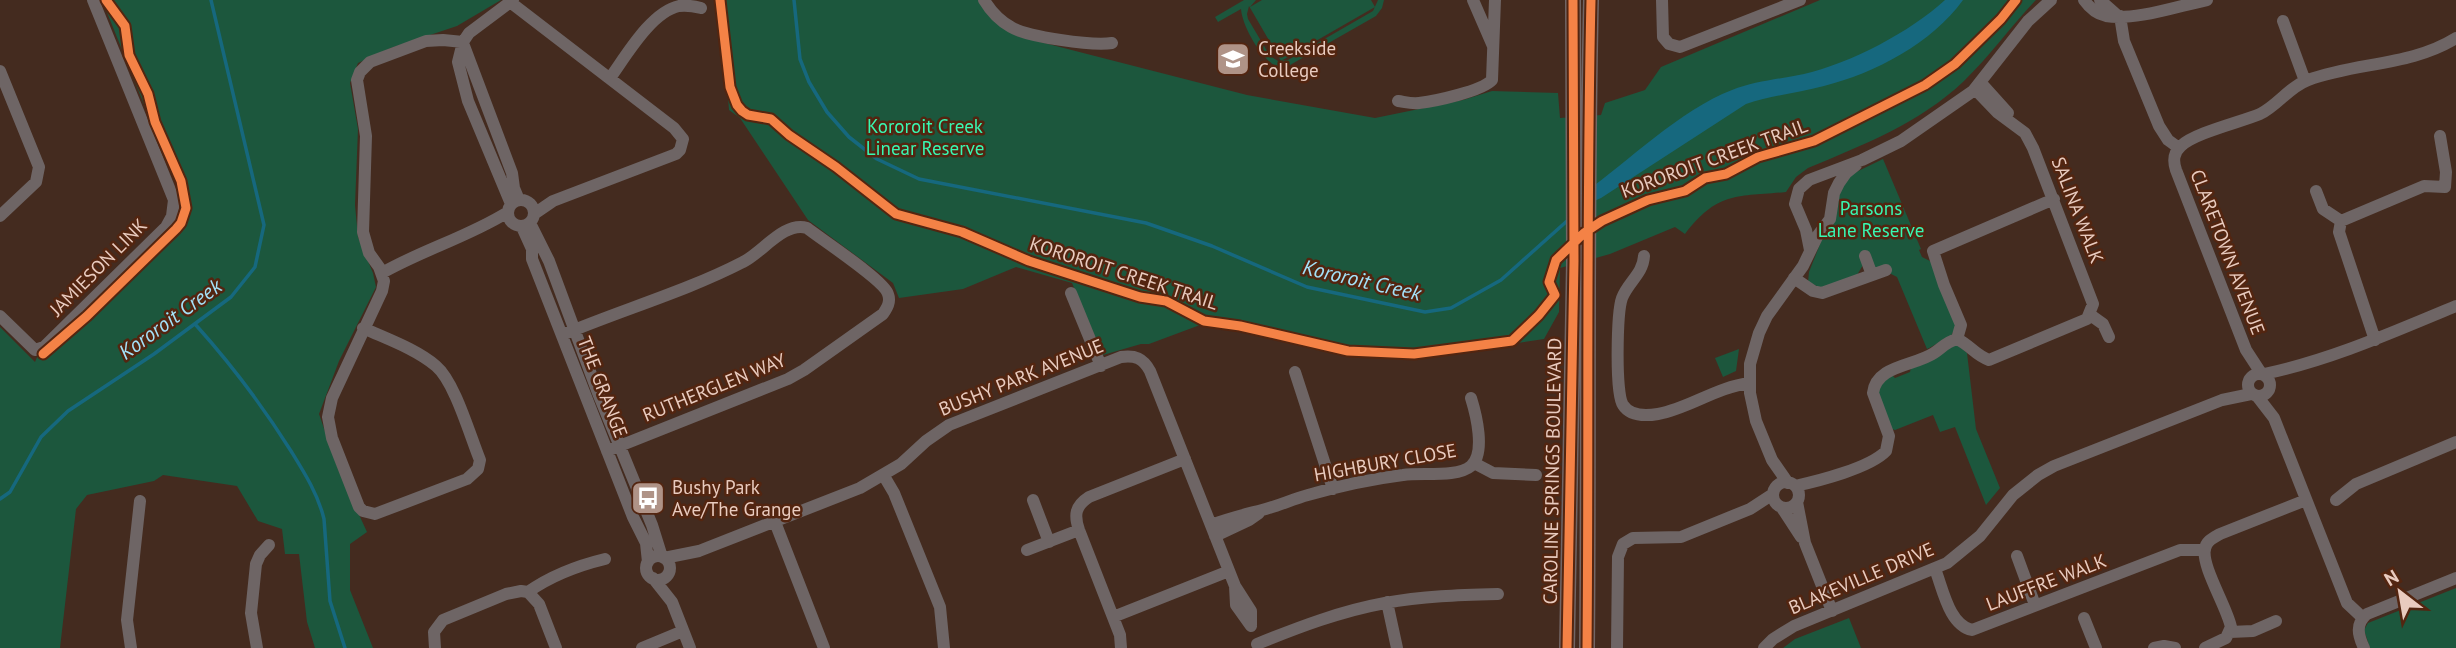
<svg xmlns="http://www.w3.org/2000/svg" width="2456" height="648" font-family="'PT Sans',sans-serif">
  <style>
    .green { fill: #1c573d }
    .water { fill: #16687e }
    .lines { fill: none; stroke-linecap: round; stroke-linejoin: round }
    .stream { stroke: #16687e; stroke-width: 3.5 }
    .minor { stroke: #6e6565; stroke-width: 12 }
    .secondary { stroke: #726666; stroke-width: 16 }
    .cycleway-casing { stroke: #532510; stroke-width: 13 }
    .cycleway { stroke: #f48246; stroke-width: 9 }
    .labels { text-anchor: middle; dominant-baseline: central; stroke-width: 5; stroke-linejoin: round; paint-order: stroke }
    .poi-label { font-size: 19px; fill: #e9cbbf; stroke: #532510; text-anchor: start }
    .park-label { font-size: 19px; fill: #38f7b2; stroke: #532510 }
    .street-label { font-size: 19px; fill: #e9cbbf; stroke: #532510 }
    .water-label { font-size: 21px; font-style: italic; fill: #a3e2f9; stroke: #532510 }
  </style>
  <rect width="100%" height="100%" fill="#442b1f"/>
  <path class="green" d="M102,0H501L457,26L391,48L358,63L350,83L358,129L355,205L358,237L373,273L376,287L339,361L319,414L338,469L367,532L350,544V590L373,648H315L307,622L299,554H285L282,529L258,521L237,486L163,475L154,481L87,495L76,509L60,648H0V327L35,362L38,355L107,292L176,222L183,207L174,179Z
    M720,0H979L1017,36L1247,95L1375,118L1463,100L1492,91L1558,93L1560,118L1601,115L1605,103L1645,90L1661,67L1820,0H2036C2011,26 1990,56 1964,81C1920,123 1863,145 1808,168L1796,177L1786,192C1737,197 1718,191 1685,234L1675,227L1610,254L1560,268L1559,312L1544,339L1490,347L1404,356L1321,351L1237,330L1200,325L1149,344H1141L1103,355L1072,283L1016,267L963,289L899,298L893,283L808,220L740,118L729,110Z
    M1244,0H1256L1250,7L1262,0H1371L1375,7L1281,61L1249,6L1247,14L1248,19L1270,56L1278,61L1288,60L1373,11L1378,0H1384L1382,8L1376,16L1290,65L1281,68C1263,64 1242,26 1241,9L1218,22L1215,17Z
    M1883,159L1921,249L1919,250L1922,257L1932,262L1957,324L1951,336C1942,339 1936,345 1927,349L1897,277C1885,271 1876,266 1863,265L1857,275L1823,289L1808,282L1809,272L1843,186L1852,174Z
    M1956,343L1967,353L1976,429L2000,488L1986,505L1955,427L1940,432L1933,415L1895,430L1892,429L1878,395L1879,385L1892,375L1895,378L1910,372L1911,368Z
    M1739,349L1736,371L1723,377L1715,358Z
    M2456,588V648H2370L2364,630L2368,623Z
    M1849,618L1861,648H1783L1795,639Z"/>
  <path class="water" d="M1945,0H1963C1932,43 1875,73 1824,86C1798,93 1772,95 1746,104L1601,198L1592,202L1584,193C1629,161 1680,110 1732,90C1755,81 1780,79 1804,74C1851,63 1910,32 1945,0Z"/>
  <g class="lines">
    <path class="stream" d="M794,0L800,59L809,82L827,112L849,137L877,159L919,179L1146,223L1212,246L1307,287L1425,312L1451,308L1501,280L1567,221
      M195,324C231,364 262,405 291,451C304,472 318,494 324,519L330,601L345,648
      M0,499L10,492L41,437L68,411L154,354L231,297L255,267L264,225L211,0"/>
    <path class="minor" d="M984,0C990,10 1000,21 1011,27C1027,37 1093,46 1112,43
      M1473,0L1493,46
      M1662,0L1663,37L1669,44L1680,47L1800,0
      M2084,0C2089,7 2097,14 2106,16C2135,21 2178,6 2207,0
      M2100,0L2118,16
      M510,2L674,128L683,139L680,150L676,154L553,201L534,214
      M2120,16L2124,41L2159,126L2168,140L2179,148
      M2283,21L2305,81
      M463,43L512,173L514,188L519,200
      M0,71L39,167L36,182L0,216
      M610,78C626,56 651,12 679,6C686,5 693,6 701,8
      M1981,83L2008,113
      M1398,101C1405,102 1412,104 1419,103C1436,101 1482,91 1492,80L1495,0
      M2316,191L2323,209L2341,221
      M508 213a13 13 0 1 1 26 0a13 13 0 1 1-26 0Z
      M511,204L468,101L458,62L463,42L469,33L513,0
      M530,223L549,261L598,393L652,525L662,557
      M522,227L532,249V259L633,517L646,543L648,562
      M1810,250L1806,230L1795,204L1799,189L1809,180L1862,160L1901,141L1973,91L2028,21L2051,0
      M1644,256C1643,274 1628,282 1622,298C1617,312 1615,394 1623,405C1630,416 1646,416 1658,414C1690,408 1716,387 1750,383
      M1865,256L1872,275
      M382,273C422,250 468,237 508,212
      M1794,278L1813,291L1822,293L1886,270
      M1071,293L1101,366
      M2089,314L2103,324L2109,337
      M0,316L35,350L44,347L166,227L172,216L174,200L93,0
      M363,328C387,339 416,349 436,366C455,382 470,436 480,460L478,469L467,479L375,514L363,511L359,507L332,438L328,417L332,398L382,291L384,281L379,267L369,253L363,232L366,136L357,80L360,72L370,62L426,41L443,40L463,42
      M562,335C621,310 687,291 743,262C762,253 784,221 807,228C821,239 885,281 888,294C891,302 887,308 883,314L804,370L788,379L607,451
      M1957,339L1961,325L1944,285L1933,251L2054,199
      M2375,340L2339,232L2341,221L2424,186L2445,187L2446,172L2440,136
      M1295,372L1333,489
      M2261,373L2246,350L2176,170C2173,161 2173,153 2181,146C2194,133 2241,122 2260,114C2278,105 2289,87 2308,80C2357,62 2411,66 2456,38
      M2248 385a11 11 0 1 1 22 0a11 11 0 1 1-22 0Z
      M2264,374C2331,360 2393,332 2456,306
      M2257,396L2274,418L2347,603L2363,618
      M1474,463L1493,473L1536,475
      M884,476L894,493L940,607L944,648
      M1773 495a13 13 0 1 1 26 0a13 13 0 1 1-26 0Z
      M1788,483L1772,460L1756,421L1750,393V364L1759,333L1767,316L1803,266L1818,235L1830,219L1834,193L1839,183L1846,173L1856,165
      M1795,486C1818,481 1870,468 1886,451L1889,436L1873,393C1876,365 1915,366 1934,353C1943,347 1946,342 1957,339C1970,345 1975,355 1989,360L2087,319L2093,304L2033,148L2025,133L1998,113L1975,89
      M1033,500L1049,542
      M2336,500L2356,484L2456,442
      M1797,502L1805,543L1832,611
      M1782,508L1801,537
      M775,522L824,648
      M1211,525C1230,518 1243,515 1262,510C1278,506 1293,499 1308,495C1339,486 1371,479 1403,475C1421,472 1457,478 1471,466C1486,453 1476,414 1471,398
      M1215,536L1249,520L1259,513
      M1027,550L1079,530
      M2017,556L2035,605
      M646 568a12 12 0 1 1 24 0a12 12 0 1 1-24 0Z
      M664,558L699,551L860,488L901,464L926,441L949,425L1121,357C1135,355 1143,358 1150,371L1235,586L1251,611V625
      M1935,569C1943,589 1949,625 1972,630L2180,550H2205
      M653,578L672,602L690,648
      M1235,586L1236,605L1251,626
      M528,592C552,575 576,566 605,559
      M1387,602L1397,648
      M1113,617L1229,571
      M2084,618L2096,648
      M2230,632L2253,631L2276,621
      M1257,644C1299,627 1341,611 1385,603C1422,596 1460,595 1498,594
      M131,648L127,620L140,501
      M257,648L251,613L256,564L260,555L269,545
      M435,648L434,632L443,620L506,594L521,591L528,592L539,604L556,648
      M642,648L683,631
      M1121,648L1120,635L1079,530C1074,515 1075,506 1089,497L1185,459
      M1617,648L1618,557L1623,544L1633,538L1681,537L1750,509L1773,494
      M1764,648L1773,639L1794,626L1947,563L1980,536L2013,495L2038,475L2054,466L2222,400L2251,394
      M2154,648L2164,646L2175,648
      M2205,648L2226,638L2231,627C2227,607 2201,566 2205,549C2206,541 2213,538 2220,534L2306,500
      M2364,648C2358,635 2355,624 2367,614L2456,578"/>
    <path class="secondary" d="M1567,648L1574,261L1573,0
      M1587,648C1589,432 1586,216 1591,0"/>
    <g class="cycleway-casing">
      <path id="cycleway" d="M720,0L730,87L737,105L742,111L748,115L771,119L789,135L836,167L896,214L962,232L1029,261L1140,297L1166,301L1204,321L1240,326L1348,351L1414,354L1512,341L1539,315L1555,295L1549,282L1556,260L1584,233L1602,221L1648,200L1685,191L1705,178L1726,174L1758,157L1814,141L1925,85L1955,64L2001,19L2016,0
        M43,354L87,316L176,229L181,223L186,208L181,181L155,122L148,94L129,55L125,26L106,0
        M1567,648L1574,261L1573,0
        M1587,648C1589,432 1586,216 1591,0"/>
    </g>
    <use href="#cycleway" class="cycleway"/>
  </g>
  <defs>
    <g id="school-square" transform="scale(1.75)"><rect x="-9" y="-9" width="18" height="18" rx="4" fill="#af9387" stroke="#532510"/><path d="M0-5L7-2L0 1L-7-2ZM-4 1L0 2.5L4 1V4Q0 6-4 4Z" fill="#fff"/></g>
    <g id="bus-square" transform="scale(1.75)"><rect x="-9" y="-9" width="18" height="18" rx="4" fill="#af9387" stroke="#532510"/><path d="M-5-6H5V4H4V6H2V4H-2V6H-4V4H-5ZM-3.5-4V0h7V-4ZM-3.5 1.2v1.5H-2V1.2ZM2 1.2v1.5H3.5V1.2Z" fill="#fff"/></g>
  </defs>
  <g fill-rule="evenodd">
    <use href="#school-square" x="1233" y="59"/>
    <use href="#bus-square" x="648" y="498"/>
  </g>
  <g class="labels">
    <g class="poi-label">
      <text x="1258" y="48">Creekside<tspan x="1258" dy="22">College</tspan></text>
      <text x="672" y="487">Bushy Park<tspan x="672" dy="22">Ave/The Grange</tspan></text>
    </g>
    <g class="park-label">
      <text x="925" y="126">Kororoit Creek<tspan x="925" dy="22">Linear Reserve</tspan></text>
      <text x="1871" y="208">Parsons<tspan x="1871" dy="22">Lane Reserve</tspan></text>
    </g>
    <g class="street-label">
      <text transform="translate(1714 158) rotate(-20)">KOROROIT CREEK TRAIL</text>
      <text transform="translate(2078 210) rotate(69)">SALINA WALK</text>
      <text transform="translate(2228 252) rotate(69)">CLARETOWN AVENUE</text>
      <text transform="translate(98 267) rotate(-45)">JAMIESON LINK</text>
      <text transform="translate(1124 273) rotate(18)">KOROROIT CREEK TRAIL</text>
      <text transform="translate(1021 377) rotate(-22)">BUSHY PARK AVENUE</text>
      <text transform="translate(603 387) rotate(69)">THE GRANGE</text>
      <text transform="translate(714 387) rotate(-22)">RUTHERGLEN WAY</text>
      <text transform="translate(1385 462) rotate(-10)">HIGHBURY CLOSE</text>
      <text transform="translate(1552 471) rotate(-89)">CAROLINE SPRINGS BOULEVARD</text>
      <text transform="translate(1861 578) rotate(-23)">BLAKEVILLE DRIVE</text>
      <text transform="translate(2046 582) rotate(-21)">LAUFFRE WALK</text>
    </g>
    <g class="water-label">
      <text transform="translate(1362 280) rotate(13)">Kororoit Creek</text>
      <text transform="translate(170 319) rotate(-36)">Kororoit Creek</text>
    </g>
  </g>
  <g transform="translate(2400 592) rotate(329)" stroke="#532510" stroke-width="5" paint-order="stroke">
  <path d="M0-5L12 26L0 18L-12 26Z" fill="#e9cbbf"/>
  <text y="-10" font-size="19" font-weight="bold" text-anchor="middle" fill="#e9cbbf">N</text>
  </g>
</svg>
